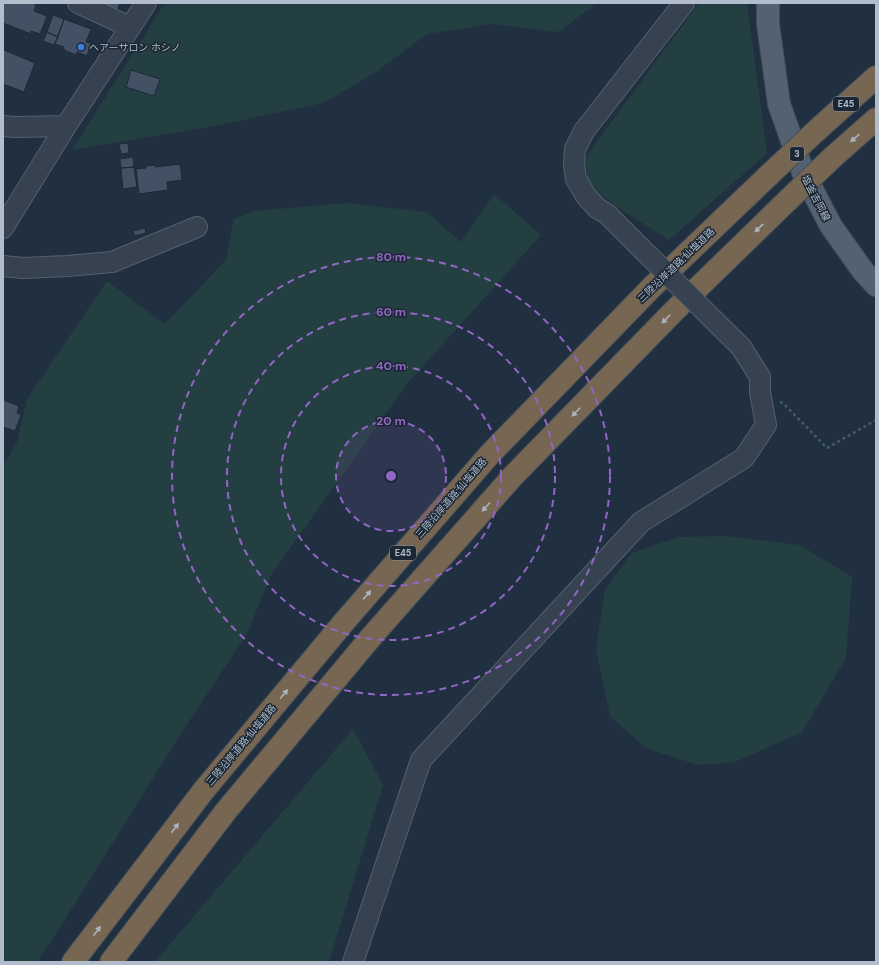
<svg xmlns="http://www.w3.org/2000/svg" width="879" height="965" font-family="'DM Sans','Noto Sans JP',sans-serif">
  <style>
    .green { fill: #243f41 }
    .building { fill: #425264; stroke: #1d2936 }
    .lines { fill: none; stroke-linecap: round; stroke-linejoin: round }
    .minor-casing { stroke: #54606d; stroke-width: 22 }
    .major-casing { stroke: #3f4b58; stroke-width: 24 }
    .highway-casing { stroke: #414d5a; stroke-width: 24 }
    .path { stroke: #425c5e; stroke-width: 2.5; stroke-dasharray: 3 3; stroke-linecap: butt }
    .minor { stroke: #364250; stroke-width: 20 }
    .major { stroke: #546170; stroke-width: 22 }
    .highway { stroke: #766652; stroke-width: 22 }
    .minor-bridge-casing { stroke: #54606d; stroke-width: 22; stroke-linecap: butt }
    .highway-bridge-casing { stroke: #414d5a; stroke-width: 24; stroke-linecap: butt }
    .minor-bridge { stroke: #364250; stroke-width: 20 }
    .highway-bridge { stroke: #766652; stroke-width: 22 }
    .oneway { fill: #acb4bf }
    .ring { fill: none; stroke: #9166c4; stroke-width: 2; stroke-dasharray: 7 5 }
    .shop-dot { fill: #3f7fe0; stroke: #1b2734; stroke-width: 1.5 }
    .labels { text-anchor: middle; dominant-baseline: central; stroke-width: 3; stroke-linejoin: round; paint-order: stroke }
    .shield { fill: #1b2734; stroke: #85909e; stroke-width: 1 }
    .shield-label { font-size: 9px; font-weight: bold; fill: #b2bdcb }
    .poi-label { font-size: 10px; fill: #b2bdcb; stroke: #1b2734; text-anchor: start }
    .street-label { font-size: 10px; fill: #b2bdcb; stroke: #1b2734 }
    .centre { fill: #9166c4; stroke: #1b2734; stroke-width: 2 }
    .ring-label { font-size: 12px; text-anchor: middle; font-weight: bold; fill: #9166c4; stroke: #1b2734; stroke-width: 3; stroke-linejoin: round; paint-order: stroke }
  </style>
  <rect width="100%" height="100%" fill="#213040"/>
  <path class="green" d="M165,3H597L558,32L493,24L427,34L376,72L323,103L214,126L72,150Z
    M699,3H747L767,153L669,240L617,207L598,192L588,180L585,158Z
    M494,194L541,235L407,384L271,575L247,634L178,738L56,934L37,962H3V466L17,442L27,399L107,281L165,324L226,260L234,219L254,211L348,203L426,212L461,242Z
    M726,536L800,545L852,577L846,658L802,732L735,762L698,765L646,748L610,716L596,649L605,590L632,553L679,537Z
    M353,729L383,785L329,962H155Z"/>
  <path class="building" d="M4,3H32L36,5L34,11L47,16L40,34L31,31V34L3,23V7Z
    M91,3H120L116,14Z
    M53,15L64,19L58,37L47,32Z
    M64,19L91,29L86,42L91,43L87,56L77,52L76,55L64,50V47L55,44Z
    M47,32L58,37L54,45L43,41Z
    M4,50L35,63L24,92L3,84V52Z
    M131,70L160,79L154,96L126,87Z
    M128,143L129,153L121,154L119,144Z
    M133,157L134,167L121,168L120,159Z
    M180,164L182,180L167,182L168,190L139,194L136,169L146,168V166L155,165V167Z
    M134,167L137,187L123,189L121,168Z
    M145,228L146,233L135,236L133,231Z
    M3,400L19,406L17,413L21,415L15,431L3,427Z"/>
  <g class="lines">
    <g class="minor-casing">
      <path id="minor" d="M78,3L130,27
        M3,126L16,127L66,126
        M3,228L66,126L146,3
        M641,248L607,214L597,208L586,196L576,179L574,164L575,149L584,131L684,3
        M3,266L23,268L67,266L112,262L197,227
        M353,962L421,760L641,522L744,458L766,425L760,392V377L741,347"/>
    </g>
    <g class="major-casing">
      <path id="major" d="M768,3V24L779,104L803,172L831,226L863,271L876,285"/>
    </g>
    <g class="highway-casing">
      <path id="highway" d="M816,131L876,77
        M833,157L876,119
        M73,962L204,790L344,622L490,454L652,287L769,175
        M111,962L226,811L372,636L513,476L674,311L787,201"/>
    </g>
    <path class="path" d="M780,402L783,403L827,448L876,420"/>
    <use href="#minor" class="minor"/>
    <use href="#major" class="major"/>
    <use href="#highway" class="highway"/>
    <g class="minor-bridge-casing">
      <path id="minor-bridge" d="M641,248L741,347"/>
    </g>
    <g class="highway-bridge-casing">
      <path id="highway-bridge" d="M769,175L816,131
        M787,201L833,157"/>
    </g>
    <use href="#minor-bridge" class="minor-bridge"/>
    <use href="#highway-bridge" class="highway-bridge"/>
  </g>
  <defs><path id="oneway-solid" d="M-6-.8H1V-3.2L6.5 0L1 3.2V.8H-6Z"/></defs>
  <g class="oneway">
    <use href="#oneway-solid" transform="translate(855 138) rotate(138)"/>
    <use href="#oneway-solid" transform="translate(759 228) rotate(136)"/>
    <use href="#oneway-solid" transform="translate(666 319) rotate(134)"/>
    <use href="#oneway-solid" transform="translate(576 412) rotate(134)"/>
    <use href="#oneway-solid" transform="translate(486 507) rotate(132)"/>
    <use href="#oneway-solid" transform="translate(367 595) rotate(-49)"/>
    <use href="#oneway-solid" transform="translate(284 694) rotate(-50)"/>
    <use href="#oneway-solid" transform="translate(175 828) rotate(-53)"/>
    <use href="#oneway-solid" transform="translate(97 931) rotate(-53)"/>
  </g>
  <circle cx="391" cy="476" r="55" fill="#9166c4" fill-opacity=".12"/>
  <g class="ring">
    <circle cx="391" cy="476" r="55"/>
    <circle cx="391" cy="476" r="110"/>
    <circle cx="391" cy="476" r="164"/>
    <circle cx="391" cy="476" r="219"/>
  </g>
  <circle class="shop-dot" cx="81" cy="47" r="4"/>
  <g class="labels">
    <g class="shield">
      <rect x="833" y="97" width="26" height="14" rx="3"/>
      <rect x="790" y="147" width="14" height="14" rx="3"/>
      <rect x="390" y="546" width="26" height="14" rx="3"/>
    </g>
    <g class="shield-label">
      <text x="846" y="104">E45</text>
      <text x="797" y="154">3</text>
      <text x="403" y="553">E45</text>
    </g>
    <g class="poi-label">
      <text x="89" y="47">ヘアーサロン ホシノ</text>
    </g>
    <g class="street-label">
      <text transform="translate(816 198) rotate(63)">塩釜吉岡線</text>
      <text transform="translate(676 265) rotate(-44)">三陸沿岸道路;仙塩道路</text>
      <text transform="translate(451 498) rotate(-49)">三陸沿岸道路;仙塩道路</text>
      <text transform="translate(241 745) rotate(-50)">三陸沿岸道路;仙塩道路</text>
    </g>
  </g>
  <circle cx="391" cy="476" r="6" class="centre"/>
  <g class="ring-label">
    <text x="391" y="261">80 m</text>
    <text x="391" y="316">60 m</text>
    <text x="391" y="370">40 m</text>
    <text x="391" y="425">20 m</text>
  </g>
  <rect width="879" height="965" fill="none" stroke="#b2bdcb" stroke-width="8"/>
</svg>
